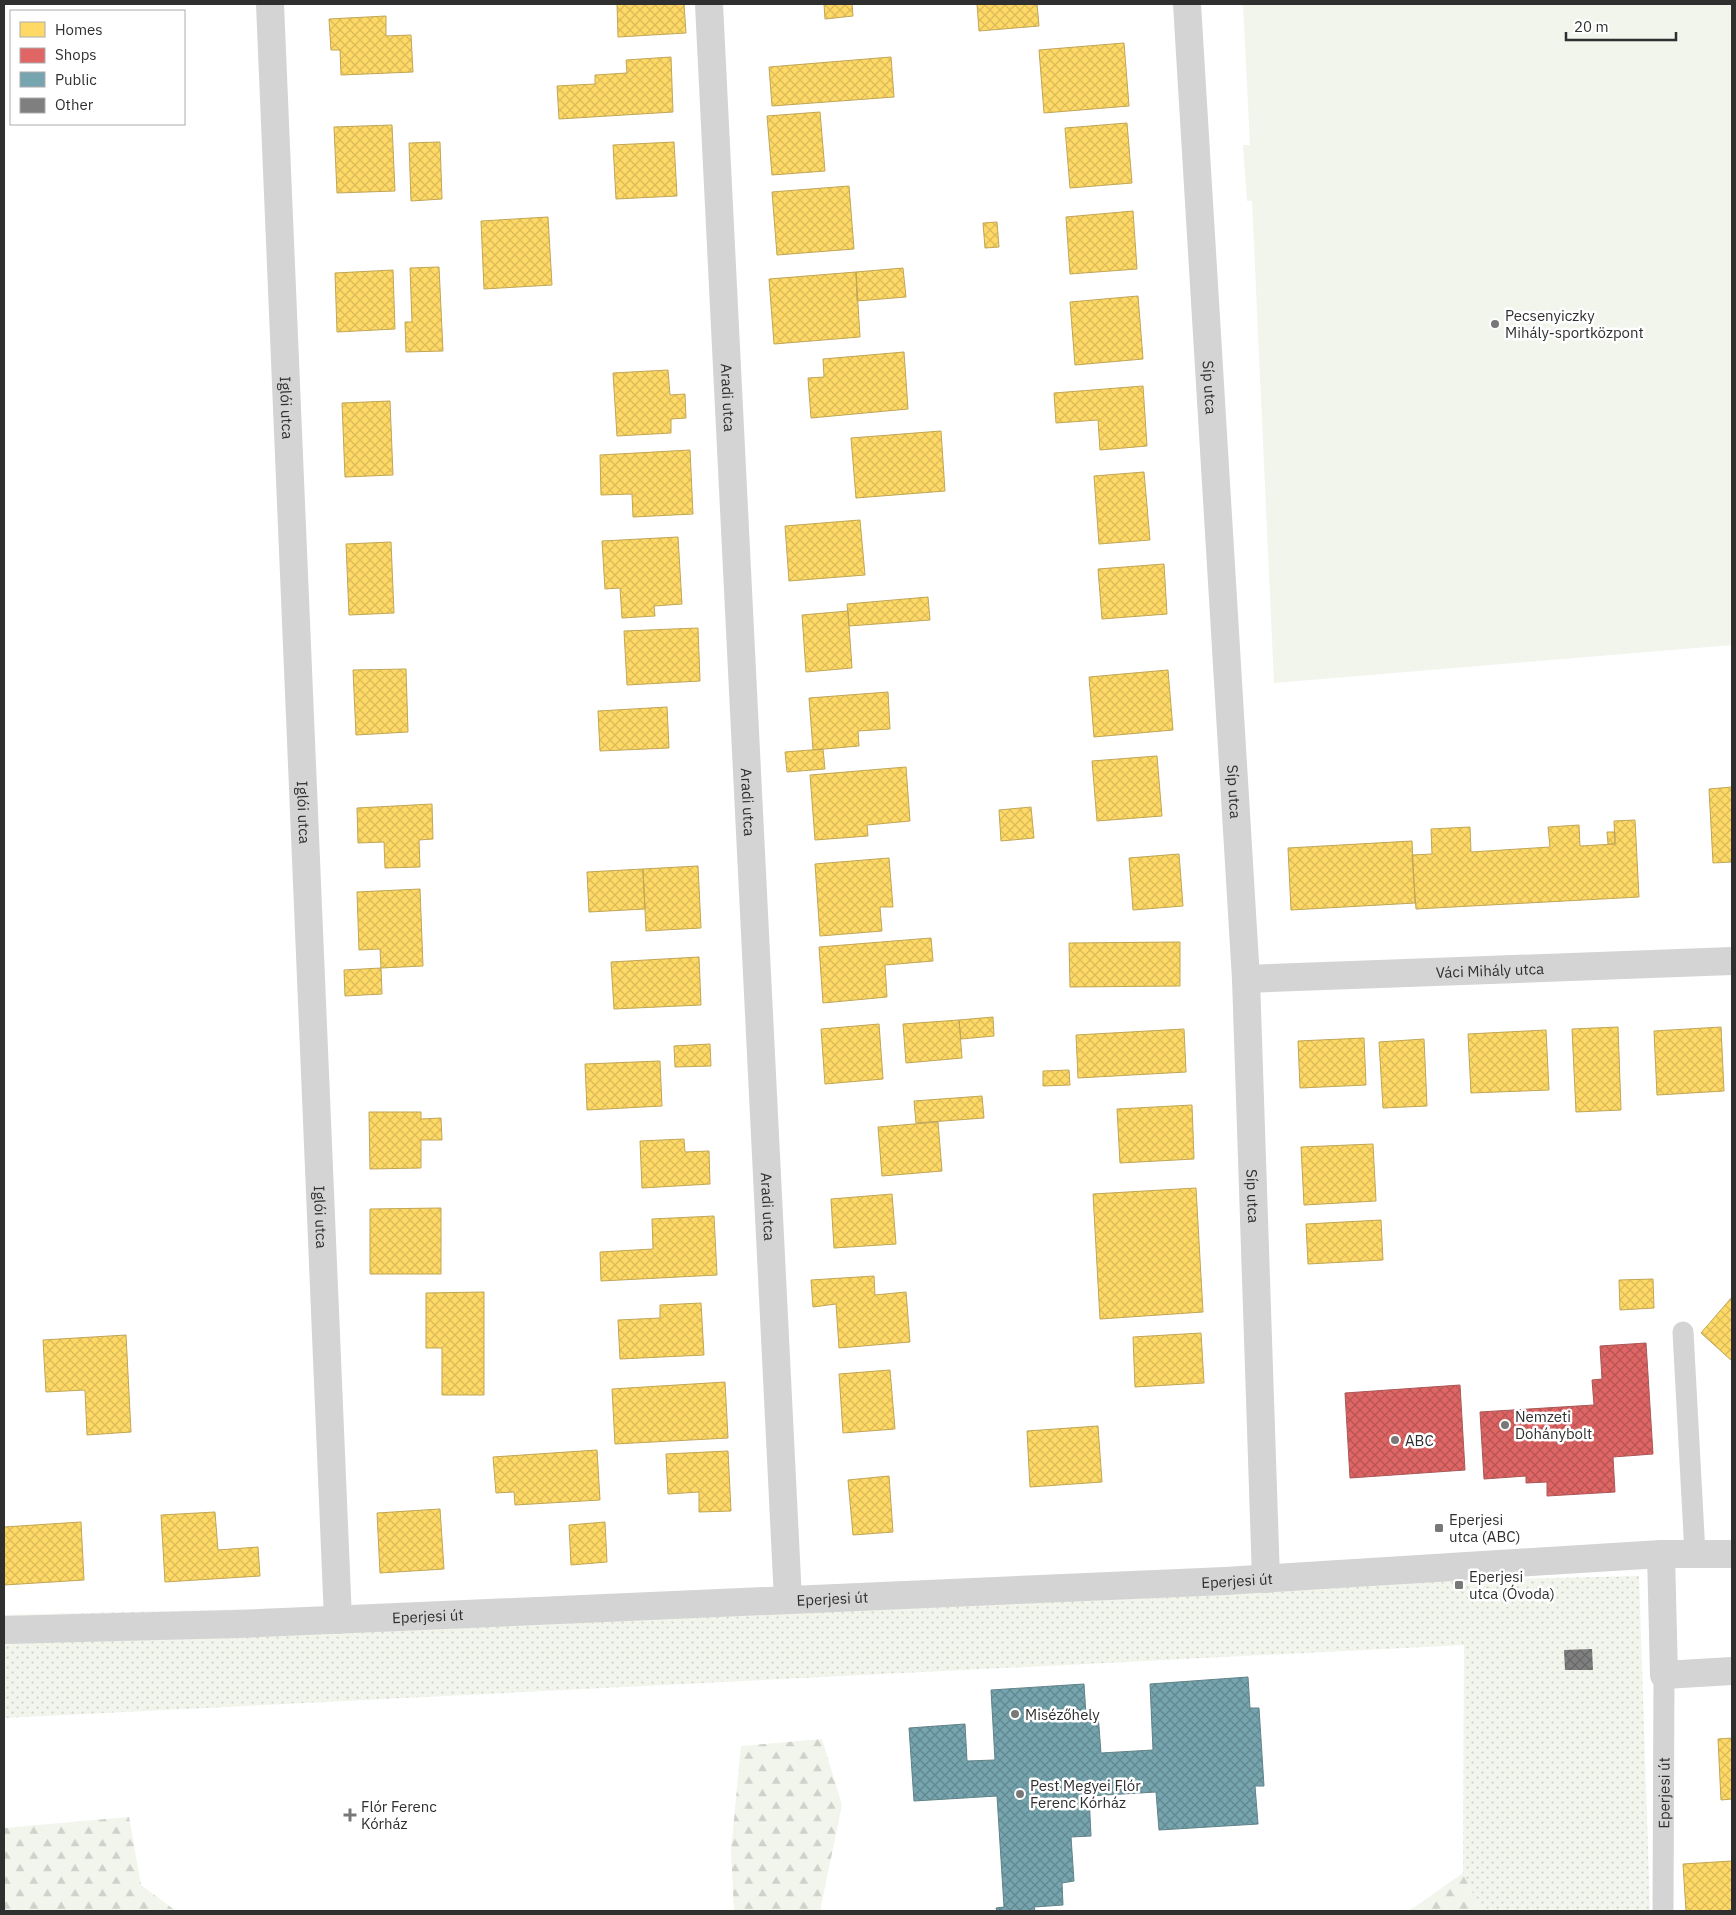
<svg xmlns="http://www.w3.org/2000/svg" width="1736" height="1915" font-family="'IBM Plex Sans',sans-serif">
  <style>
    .grass { fill: url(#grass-dots) }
    .forest { fill: url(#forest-firs) }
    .park { fill: #f1f5ec }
    .homes { fill: url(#homes-cross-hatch); stroke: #c1a656 }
    .shops { fill: url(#shops-cross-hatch); stroke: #ab5656 }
    .public { fill: url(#public-cross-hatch); stroke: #618289 }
    .building { fill: url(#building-cross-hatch) }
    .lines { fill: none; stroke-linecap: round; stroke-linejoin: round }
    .lane { stroke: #d4d4d4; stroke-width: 21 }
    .street { stroke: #d4d4d4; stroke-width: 28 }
    .poi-dot { fill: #787878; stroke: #fff; stroke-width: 2 }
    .labels { text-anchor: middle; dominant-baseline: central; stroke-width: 5; stroke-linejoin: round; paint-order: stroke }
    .poi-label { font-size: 15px; fill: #2f2f2f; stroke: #fff; text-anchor: start }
    .street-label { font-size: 15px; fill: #2f2f2f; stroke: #fff }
  </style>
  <defs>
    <pattern id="grass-dots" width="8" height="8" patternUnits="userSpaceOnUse" patternTransform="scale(1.25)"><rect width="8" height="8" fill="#f1f5ec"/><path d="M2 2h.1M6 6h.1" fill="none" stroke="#cfd2cb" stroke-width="1.8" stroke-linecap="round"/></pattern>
    <pattern id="forest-firs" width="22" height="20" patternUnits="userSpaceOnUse" patternTransform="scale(1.25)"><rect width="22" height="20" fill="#f1f5ec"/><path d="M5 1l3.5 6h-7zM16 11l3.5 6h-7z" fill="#cfd2cb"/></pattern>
    <pattern id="homes-cross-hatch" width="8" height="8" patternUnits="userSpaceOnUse" patternTransform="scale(1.25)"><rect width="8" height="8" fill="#ffd966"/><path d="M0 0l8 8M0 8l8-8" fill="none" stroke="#dbbb59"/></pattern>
    <pattern id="shops-cross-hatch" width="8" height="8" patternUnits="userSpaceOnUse" patternTransform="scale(1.25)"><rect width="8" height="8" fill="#e06666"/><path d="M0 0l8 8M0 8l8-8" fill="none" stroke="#b65454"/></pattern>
    <pattern id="public-cross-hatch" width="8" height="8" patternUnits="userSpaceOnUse" patternTransform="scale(1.25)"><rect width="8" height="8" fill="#76a5af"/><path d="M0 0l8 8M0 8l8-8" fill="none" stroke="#61878f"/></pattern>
    <pattern id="building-cross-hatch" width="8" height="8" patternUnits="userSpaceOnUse" patternTransform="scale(1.25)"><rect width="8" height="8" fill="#7f7f7f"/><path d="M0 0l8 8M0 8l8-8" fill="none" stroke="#686868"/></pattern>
  </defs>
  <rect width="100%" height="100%" fill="#fff"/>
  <path class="grass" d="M1639,1576L1650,1911H1481L1463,1873L1464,1645L4,1718V1615Z"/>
  <path class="forest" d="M822,1739L842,1805L821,1906L822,1911H734L731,1851L741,1746Z
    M129,1817L141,1885L176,1911H4V1828Z
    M1463,1873L1481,1911H1409Z"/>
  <path class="park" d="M1243,4H1732V645L1274,683L1252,201H1247L1243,145H1250Z"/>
  <path class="homes" d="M617,4H684L686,33L618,37Z
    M824,4H852L853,16L825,19Z
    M977,4H1037L1039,26L979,31Z
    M386,16V36L411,35L413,72L341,75L340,50H331L329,19Z
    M1124,43L1129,106L1044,113L1039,50Z
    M671,57L673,112L559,119L557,86L595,84V75L627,73L626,60Z
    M891,57L894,97L772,106L769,67Z
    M820,112L825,171L772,175L767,116Z
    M1127,123L1132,183L1070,188L1065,128Z
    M392,125L395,191L337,193L334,127Z
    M440,142L442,199L411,201L409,143Z
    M674,142L677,196L616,199L613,145Z
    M849,186L854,249L777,255L772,192Z
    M1133,211L1137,269L1070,274L1066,217Z
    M548,217L552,285L484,289L481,221Z
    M997,222L999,247L985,248L983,223Z
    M439,267L443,351L406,352L405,322H412L410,268Z
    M903,268L906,297L857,301L856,272Z
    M393,270L395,329L337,332L335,273Z
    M856,272L860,337L774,344L769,279Z
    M1138,296L1143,359L1075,365L1070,302Z
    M904,352L908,409L811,418L808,378L824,377L823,359Z
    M668,370L670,395L685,394L686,418L671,419V433L617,436L613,373Z
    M1143,386L1147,446L1100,450L1098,420L1056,423L1054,393Z
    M390,401L393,475L345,477L342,403Z
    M941,431L945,491L856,498L851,438Z
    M690,450L693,514L633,517L632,494L601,495L600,455Z
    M1144,472L1150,540L1099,544L1094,476Z
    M860,520L865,575L789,581L785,526Z
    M678,537L682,604L654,606L655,616L622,618L620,588L605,589L602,541Z
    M391,542L394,613L349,615L346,544Z
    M1164,564L1167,614L1102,619L1098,569Z
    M928,597L930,620L849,626L847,604Z
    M848,611L852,668L806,672L802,615Z
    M698,628L700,681L627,685L624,631Z
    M406,669L408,732L356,735L353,670Z
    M1168,670L1173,730L1094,737L1089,677Z
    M888,692L890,729L858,731L859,746L813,750L809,698Z
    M667,707L669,748L600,751L598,711Z
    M823,749L825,769L787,772L785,752Z
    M1157,756L1162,816L1097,821L1092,761Z
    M906,767L910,821L867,825L868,836L815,840L810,775Z
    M1732,787V862L1713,863L1709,789Z
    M432,804L433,839L419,840L420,867L385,868L384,842L358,843L357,808Z
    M1031,807L1034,838L1001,841L999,810Z
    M1635,820L1639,897L1416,909L1412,855L1432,854L1431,829L1470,827L1471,852L1550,847L1548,827L1579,825L1580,846L1615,844L1614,821Z
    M1607,832H1615V844H1608Z
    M1412,841L1415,903L1291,910L1288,848Z
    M1179,854L1183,906L1133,910L1129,858Z
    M889,858L893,907H880L882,931L820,936L815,864Z
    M698,866L701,928L646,931L643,869Z
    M643,869L645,909L589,912L587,872Z
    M420,889L423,966L381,968L380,949L359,950L357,892Z
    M931,938L933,961L885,965L887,997L823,1003L819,947Z
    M1180,942V986L1070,987L1069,943Z
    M699,957L701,1005L614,1009L611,962Z
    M381,968L382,994L345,996L344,970Z
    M993,1017L994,1036L961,1039L959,1020Z
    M959,1020L962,1058L906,1063L903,1024Z
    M879,1024L883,1079L825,1084L821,1029Z
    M1618,1027L1621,1110L1576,1112L1572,1029Z
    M1721,1027L1724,1091L1657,1095L1654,1031Z
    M1184,1029L1186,1072L1078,1078L1076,1035Z
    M1546,1030L1549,1090L1471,1093L1468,1034Z
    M1364,1038L1366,1085L1300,1088L1298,1041Z
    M1424,1039L1427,1106L1383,1108L1379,1042Z
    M710,1044L711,1066L675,1067L674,1046Z
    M660,1061L662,1106L587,1110L585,1064Z
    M1069,1070L1070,1085L1043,1086V1071Z
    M982,1096L984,1118L916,1123L914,1101Z
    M1192,1105L1194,1159L1120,1163L1117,1109Z
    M369,1112H421V1119L441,1118L442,1140H421V1168L370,1169Z
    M938,1122L942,1171L882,1176L878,1127Z
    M684,1139L685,1152L709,1151L710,1184L642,1188L640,1141Z
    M1373,1144L1376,1201L1304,1205L1301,1147Z
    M1196,1188L1203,1312L1100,1319L1093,1194Z
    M892,1194L896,1244L834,1248L831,1199Z
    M441,1208V1274H370V1209Z
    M714,1216L717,1275L601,1281L600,1252L653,1249L652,1219Z
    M1381,1220L1383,1260L1308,1264L1306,1224Z
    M874,1276L875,1295L906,1292L910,1342L839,1348L836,1304L813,1307L811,1280Z
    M1653,1279L1654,1308L1620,1310L1619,1280Z
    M484,1292V1395H442V1348H426V1293Z
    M1732,1297V1361L1701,1333Z
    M701,1303L704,1355L620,1359L618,1320L660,1318V1305Z
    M1201,1333L1204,1383L1135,1387L1133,1337Z
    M126,1335L131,1432L87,1435L85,1390L46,1392L43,1340Z
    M890,1370L895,1429L843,1433L839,1374Z
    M725,1382L728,1438L615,1444L612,1389Z
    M1098,1426L1102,1482L1030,1487L1027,1431Z
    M597,1450L600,1500L515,1505L514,1492L496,1493L493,1457Z
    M728,1451L731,1511L699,1512V1492L668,1494L666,1454Z
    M889,1476L893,1532L853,1535L848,1480Z
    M440,1509L444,1569L380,1573L377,1513Z
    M215,1512L218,1550L258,1547L260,1576L165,1582L161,1515Z
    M81,1522L84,1580L4,1585V1527Z
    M605,1522L607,1562L571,1565L569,1525Z
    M1732,1738V1799L1721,1800L1718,1739Z
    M1732,1861V1911H1686L1683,1864Z"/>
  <path class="shops" d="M1646,1343L1653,1454L1613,1457L1615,1492L1547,1496V1482L1526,1483V1476L1484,1479L1480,1412L1594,1405L1592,1380L1602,1379L1600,1346Z
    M1460,1385L1465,1470L1350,1478L1345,1393Z"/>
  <path class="public" d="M1248,1677L1250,1708H1259L1264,1786H1255L1258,1824L1159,1830L1156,1792L1089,1796L1091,1836L1071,1837L1074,1881L1062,1883L1063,1905L1034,1907L1035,1911H997L996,1908L1004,1907L997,1796L914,1801L909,1728L965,1724L967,1761L995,1760L991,1690L1084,1684L1086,1715L1098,1714L1101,1753L1153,1750L1150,1684Z"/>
  <path class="building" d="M1592,1649L1593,1670H1565L1564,1650Z"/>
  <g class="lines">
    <g class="lane">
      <path d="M1683,1332L1695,1554"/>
      <path id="s1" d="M1663,1911L1664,1675"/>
    </g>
    <g class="street">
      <path id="s2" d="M270,4L338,1620"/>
      <path id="s3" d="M709,4L788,1600"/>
      <path id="s4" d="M1187,4L1246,979L1266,1579"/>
      <path id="s5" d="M1246,979L1732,961"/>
      <path d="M1661,1554L1664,1675L1732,1671"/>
      <path id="s6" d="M4,1630L237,1624L1225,1581L1661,1554H1732"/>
    </g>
  </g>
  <g class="poi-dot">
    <circle cx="1495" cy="324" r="5"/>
    <circle cx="1505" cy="1425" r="5"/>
    <circle cx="1395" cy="1440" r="5"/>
    <rect x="1434" y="1523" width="10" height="10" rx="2.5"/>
    <rect x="1454" y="1580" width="10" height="10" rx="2.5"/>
    <circle cx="1015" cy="1714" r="5"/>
    <circle cx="1020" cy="1794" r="5"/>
    <path d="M347.5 1807.5h5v5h5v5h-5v5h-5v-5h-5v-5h5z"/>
  </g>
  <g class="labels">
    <g class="poi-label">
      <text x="1505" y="315">Pecsenyiczky<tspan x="1505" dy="17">Mihály-sportközpont</tspan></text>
      <text x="1515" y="1416">Nemzeti<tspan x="1515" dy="17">Dohánybolt</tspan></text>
      <text x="1405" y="1440">ABC</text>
      <text x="1449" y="1519">Eperjesi<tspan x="1449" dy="17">utca (ABC)</tspan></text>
      <text x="1469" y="1576">Eperjesi<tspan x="1469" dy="17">utca (Óvoda)</tspan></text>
      <text x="1025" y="1714">Misézőhely</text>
      <text x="1030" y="1785">Pest Megyei Flór<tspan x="1030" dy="17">Ferenc Kórház</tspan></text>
      <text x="361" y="1806">Flór Ferenc<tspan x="361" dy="17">Kórház</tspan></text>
    </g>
    <g class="street-label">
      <text stroke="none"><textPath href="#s4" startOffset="384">Síp utca</textPath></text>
      <text stroke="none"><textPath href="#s3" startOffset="394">Aradi utca</textPath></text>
      <text stroke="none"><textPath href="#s2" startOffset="404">Iglói utca</textPath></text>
      <text stroke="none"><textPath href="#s4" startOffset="789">Síp utca</textPath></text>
      <text stroke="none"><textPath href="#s3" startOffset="799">Aradi utca</textPath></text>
      <text stroke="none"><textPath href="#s2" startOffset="809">Iglói utca</textPath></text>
      <text stroke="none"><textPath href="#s5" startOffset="244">Váci Mihály utca</textPath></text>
      <text stroke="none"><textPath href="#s4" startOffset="1194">Síp utca</textPath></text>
      <text stroke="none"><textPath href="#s3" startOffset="1204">Aradi utca</textPath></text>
      <text stroke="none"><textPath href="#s2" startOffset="1214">Iglói utca</textPath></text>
      <text stroke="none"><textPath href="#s6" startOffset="1234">Eperjesi út</textPath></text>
      <text stroke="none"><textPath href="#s6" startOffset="829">Eperjesi út</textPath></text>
      <text stroke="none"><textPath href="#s6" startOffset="424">Eperjesi út</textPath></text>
      <text stroke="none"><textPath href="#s1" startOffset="118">Eperjesi út</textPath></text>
    </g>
  </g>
  <rect width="1736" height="1915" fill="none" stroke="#2f2f2f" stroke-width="10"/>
  <rect x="10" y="10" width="175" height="115" fill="#ffffff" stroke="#acacac"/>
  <rect x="20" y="22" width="25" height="15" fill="#ffd966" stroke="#acacac"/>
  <text x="55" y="35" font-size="15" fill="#2f2f2f">Homes</text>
  <rect x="20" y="48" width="25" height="15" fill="#e06666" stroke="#acacac"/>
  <text x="55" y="60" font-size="15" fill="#2f2f2f">Shops</text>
  <rect x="20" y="72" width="25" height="15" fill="#76a5af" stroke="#acacac"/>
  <text x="55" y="85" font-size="15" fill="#2f2f2f">Public</text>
  <rect x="20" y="98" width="25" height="15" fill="#7f7f7f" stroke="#acacac"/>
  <text x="55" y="110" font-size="15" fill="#2f2f2f">Other</text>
  <path d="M1566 32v8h110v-8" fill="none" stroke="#2f2f2f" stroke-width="2.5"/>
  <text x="1574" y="32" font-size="15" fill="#2f2f2f" stroke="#ffffff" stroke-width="4" paint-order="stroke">20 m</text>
</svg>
